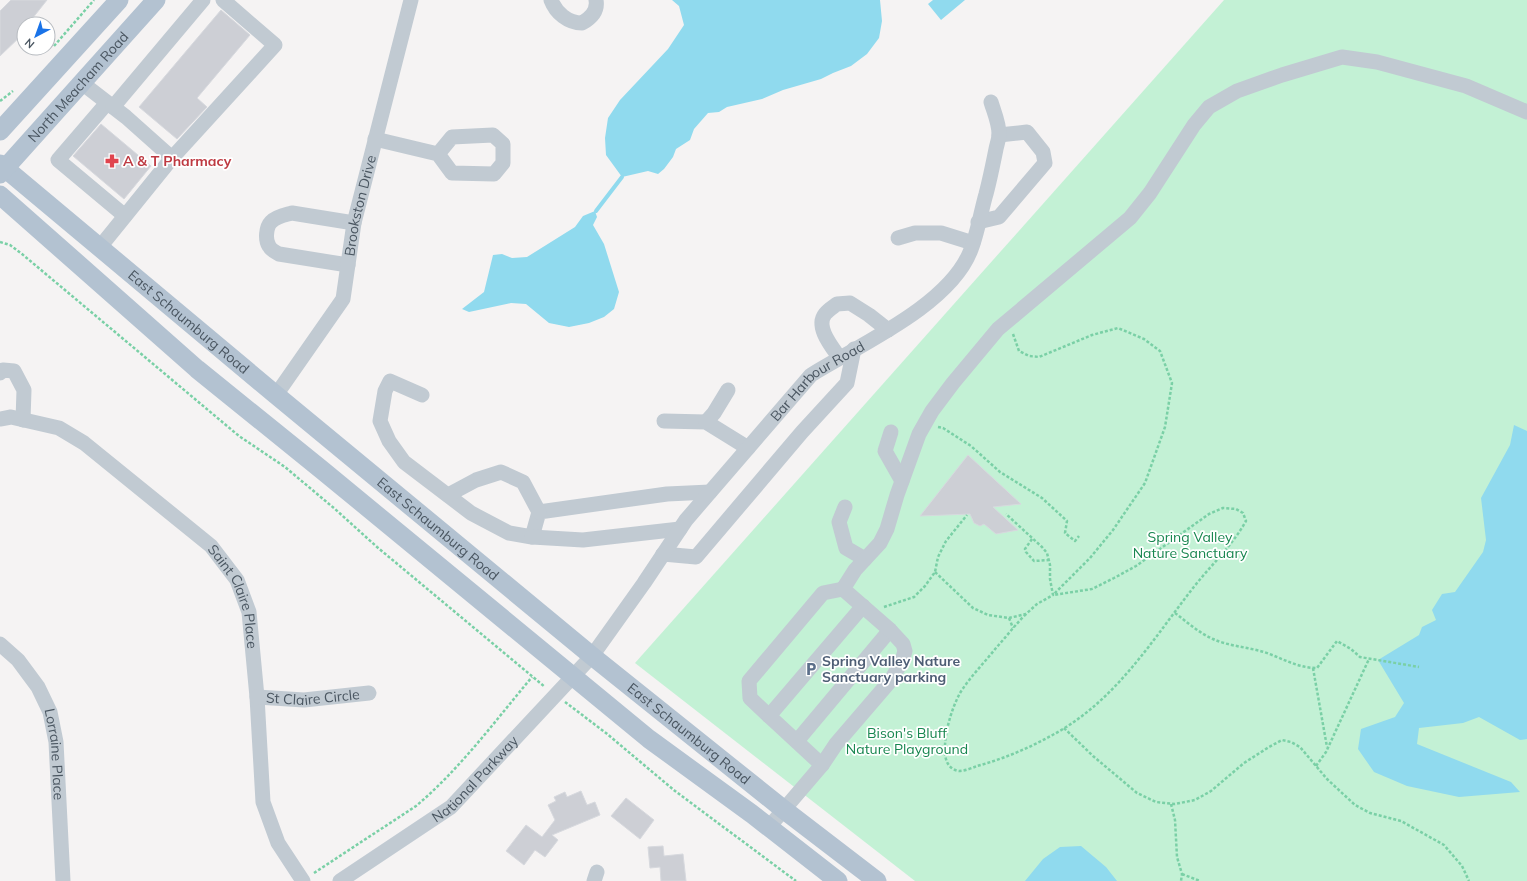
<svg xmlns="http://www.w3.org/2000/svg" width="1527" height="881" font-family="Mulish,sans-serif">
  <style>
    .green { fill: #c3f1d5 }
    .water { fill: #90daee }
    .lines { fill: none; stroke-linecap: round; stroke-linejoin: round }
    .stream { stroke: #90daee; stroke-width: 4 }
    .building { fill: #cdcfd5; stroke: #d7d9de }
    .path { stroke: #7ad0a6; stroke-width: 2.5; stroke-dasharray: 3 2; stroke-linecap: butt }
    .minor { stroke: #c1cad2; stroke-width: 15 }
    .major { stroke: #b3c2d1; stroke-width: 19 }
    .labels { text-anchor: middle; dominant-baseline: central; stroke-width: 3.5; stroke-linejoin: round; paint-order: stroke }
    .street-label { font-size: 14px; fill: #4a5661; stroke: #fff }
    .health-label { font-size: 14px; font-weight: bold; fill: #be3a42; stroke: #fff; text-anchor: start }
    .park-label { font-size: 14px; fill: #17864f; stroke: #fff }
    .service-label { font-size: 14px; font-weight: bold; fill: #4e5e75; stroke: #fff; text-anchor: start }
  </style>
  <rect width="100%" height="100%" fill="#f5f3f3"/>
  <path class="green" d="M1224,0H1527V881H915L635,663Z"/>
  <path class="water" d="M672,0H880L882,21L879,38L867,54L851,66L833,73L821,79L783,90L762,99L727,107L719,112L708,113L694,129L690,140L676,149L673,157L664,169L658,174L648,171L622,177L606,155L605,138L608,118L620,100L668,49L684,25L679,6Z
    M933,0H965L941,20L928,4Z
    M595,211L597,217L593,225L604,244L619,292L614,309L604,317L589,323L569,327L549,323L526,304L511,303L469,312L462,309L484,292L493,255L502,254L512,258L527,257L575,227L583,216Z
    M1514,425L1527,431V739L1520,740L1479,717L1463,723L1419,728L1417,744L1511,782L1520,792L1459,797L1407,786L1374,772L1358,749L1361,729L1395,717L1404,703L1378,660L1419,635L1422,627L1436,620L1432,610L1442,594L1455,592L1483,552L1486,540L1481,498L1510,445Z
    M1081,846L1106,867L1117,881H1025L1043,859L1060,847Z"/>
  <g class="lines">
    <path class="stream" d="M596,211L622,177"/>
  </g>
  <path class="building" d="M11,0H47L28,24H24V29L22,31L24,33L0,56V11Z
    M221,10L250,35L197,98L207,107L177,139L139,107Z
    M101,124L151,166L124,199L73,156Z
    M968,455L1021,504L993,507L1018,530L996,534L984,524L980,526L974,523L970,514L920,516Z
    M581,791L587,805L595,802L600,815L552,835L558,840L545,857L535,850L524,865L506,851L526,825L542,837L555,820L548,805L556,801L554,797L565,792L567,797Z
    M626,798L654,820L640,839L611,816Z
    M663,846L664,856L683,854L686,881H661L660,867L650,868L648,847Z"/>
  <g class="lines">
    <path class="path" d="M54,46L94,0
      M0,101L13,91
      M0,242L10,245L22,254L239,436L285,467L335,509L377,547L545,687
      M1013,334L1019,351L1029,356L1039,357L1092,335L1118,328L1144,339L1160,351L1172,383L1165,427L1145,483L1113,530L1090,558L1053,595
      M938,427L943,428L971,446L1000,472L1042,498L1067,521L1065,533L1075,541L1079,536
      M1032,539L1025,549L1026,552L1034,561L1049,560
      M935,572L973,608L988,615L1009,618L1026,614L1037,604L1053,595L1050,579V565L1047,553L1042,547L1006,514
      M884,607L914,597L925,586L935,572L938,557L946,541L967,515
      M1175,613C1187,622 1199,633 1213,639C1228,646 1247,647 1264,652C1282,658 1297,668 1317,668L1337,641L1351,649L1360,657L1419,667
      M1026,614C1015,625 1006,637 996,648C984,663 970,677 960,693C952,708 946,728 945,745C944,756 946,769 959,771C965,771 972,768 977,766C1007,758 1036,745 1063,729C1119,695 1154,638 1193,588C1211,565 1232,546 1246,521L1243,513L1236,509L1223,508L1209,514L1136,566L1114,578L1092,589L1053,595
      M1009,618L1013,628
      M1313,668L1327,747
      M565,702L606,733L675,791L796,881
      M1064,728L1093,756L1137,793L1156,802L1175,804L1195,800L1211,791L1244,763L1269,747L1282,740L1291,742L1300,747L1327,779L1355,805L1370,813L1401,821L1444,845L1462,866L1469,881
      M1316,766L1326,752L1369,659
      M1171,804L1175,820L1177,857L1182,874L1181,881
      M314,873L416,806C460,769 495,721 532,677
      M1182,874L1200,881"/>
    <g class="minor">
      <path d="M551,0C556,13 568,23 582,23C591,18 598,11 596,0"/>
      <path d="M82,83L126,117L172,158L275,45L223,0"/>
      <path d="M107,103L58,160L125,216"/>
      <path d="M113,107L203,0"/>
      <path d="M375,139L438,154L452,173L494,174L503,163V144L493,135L452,137L438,154"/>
      <path d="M978,222L999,217L1045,163L1043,152L1027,132L999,135"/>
      <path d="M898,238L915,233H941L973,243"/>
      <path d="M100,247L172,158"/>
      <path d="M348,265L279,254C275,252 271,250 269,246C265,240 266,227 271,222C277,216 285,215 292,213L354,223"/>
      <path d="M839,357C832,347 815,327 825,314C828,310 833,307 837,304L850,303L869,315L888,330"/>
      <path d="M0,373L3,370L14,371L24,390L23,420"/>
      <path id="s1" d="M276,395L343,299L354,223L411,0"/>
      <path d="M422,395L390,381L385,391L380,421L389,441L404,462L471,513L509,533L532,537L539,512L667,494L710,492"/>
      <path id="s2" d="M0,419L11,417L59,428L84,443L211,546L237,580L249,612L257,697L263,802L278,843L303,881"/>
      <path d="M664,421L706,422L748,448"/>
      <path d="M706,422L714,413L728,390"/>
      <path d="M891,432L885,451L902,481"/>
      <path d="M448,495L476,480L501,472L523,482L539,512"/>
      <path d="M845,507L839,522L846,548L865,559"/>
      <path d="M532,537L583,540L680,529"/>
      <path d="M663,554L696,557L802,432L847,383L854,349"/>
      <path id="s3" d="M0,644L18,660L38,687L50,712L56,742L63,881"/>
      <path id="s4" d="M257,697L304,700L369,693"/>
      <path d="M769,716L750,698L749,681L823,593L843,589"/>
      <path d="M797,741L890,630"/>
      <path d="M822,765L769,716L863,606"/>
      <path d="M769,827L822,765L836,744L891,680L902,661L905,651L903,644L890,630L843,589L855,570L880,543L887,529L897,495L919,434L932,411L953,383L998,329L1130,218L1150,193L1194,125L1209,107L1237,91L1282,75L1342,57L1377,62L1466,86L1527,112"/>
      <path id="s5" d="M340,881L451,807L592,656L644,583L686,520L811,375C859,345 948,306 970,252C977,236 981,211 986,194C990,179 993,164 996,149C997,144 999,139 999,134C999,123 994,112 991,102"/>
      <path d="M594,881L597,872"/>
    </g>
    <g class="major">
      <path d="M0,131L119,0"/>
      <path id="s6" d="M0,164L276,395L592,656L783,809L877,881"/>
      <path id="s7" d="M0,174L156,0"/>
      <path d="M0,195L197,369L322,470L649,739L752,814L838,881"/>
    </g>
  </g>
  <defs>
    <g id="pharmacy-bare" transform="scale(1.08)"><path d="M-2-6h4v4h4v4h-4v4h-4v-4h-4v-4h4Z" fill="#e0444e" stroke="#fff" stroke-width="2.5" paint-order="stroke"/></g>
    <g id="parking-bare" transform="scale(1.08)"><path d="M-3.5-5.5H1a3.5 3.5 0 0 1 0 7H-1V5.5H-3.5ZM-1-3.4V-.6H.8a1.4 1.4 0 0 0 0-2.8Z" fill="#5c6f8a" stroke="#fff" stroke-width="2.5" paint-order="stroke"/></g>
  </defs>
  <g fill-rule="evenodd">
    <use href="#pharmacy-bare" x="112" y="161"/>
    <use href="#parking-bare" x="811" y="669"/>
  </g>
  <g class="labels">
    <g class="street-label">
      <text stroke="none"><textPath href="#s7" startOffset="117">North Meacham Road</textPath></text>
      <text stroke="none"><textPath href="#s1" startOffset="212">Brookston Drive</textPath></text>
      <text stroke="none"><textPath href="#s6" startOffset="246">East Schaumburg Road</textPath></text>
      <text stroke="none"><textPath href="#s5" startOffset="698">Bar Harbour Road</textPath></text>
      <text stroke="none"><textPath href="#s6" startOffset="570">East Schaumburg Road</textPath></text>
      <text stroke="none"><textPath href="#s2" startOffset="310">Saint Claire Place</textPath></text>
      <text stroke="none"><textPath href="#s4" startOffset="56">St Claire Circle</textPath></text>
      <text stroke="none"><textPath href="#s6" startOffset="894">East Schaumburg Road</textPath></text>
      <text stroke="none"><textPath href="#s3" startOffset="128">Lorraine Place</textPath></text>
      <text stroke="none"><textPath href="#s5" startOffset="170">National Parkway</textPath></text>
    </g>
    <g class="health-label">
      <text x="123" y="161">A &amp; T Pharmacy</text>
    </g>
    <g class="park-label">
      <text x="1190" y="537">Spring Valley<tspan x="1190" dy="16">Nature Sanctuary</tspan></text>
      <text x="907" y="733">Bison's Bluff<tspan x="907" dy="16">Nature Playground</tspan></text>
    </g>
    <g class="service-label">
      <text x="822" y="661">Spring Valley Nature<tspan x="822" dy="16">Sanctuary parking</tspan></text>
    </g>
  </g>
  <g transform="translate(36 36) rotate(221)"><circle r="19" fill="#ffffff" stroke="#b7bbc0"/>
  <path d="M0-3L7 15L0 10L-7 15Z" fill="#1a73e8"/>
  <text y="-6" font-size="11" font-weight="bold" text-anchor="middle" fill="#4a5661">N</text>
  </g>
</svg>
